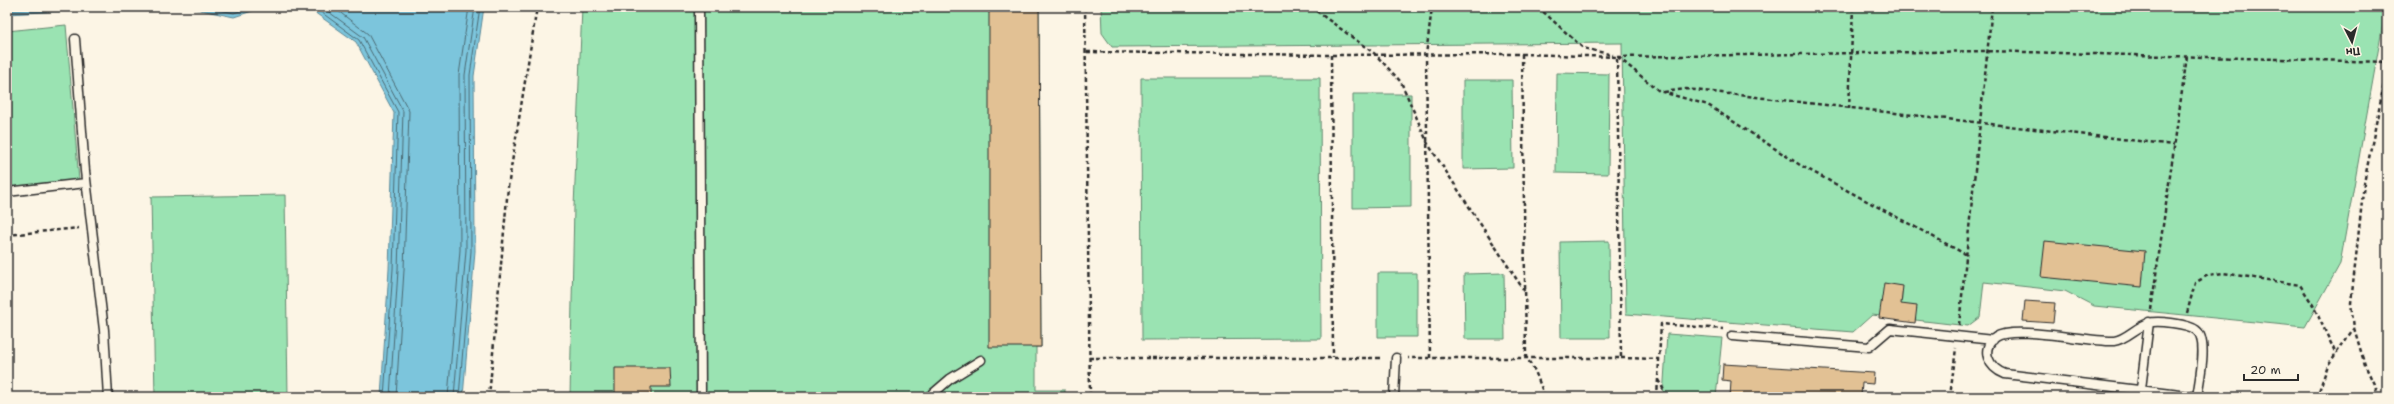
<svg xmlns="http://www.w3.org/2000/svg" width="2394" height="404" font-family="'Shantell Sans',sans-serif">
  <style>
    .green { fill: #9ae3b2; stroke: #62876e }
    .water { fill: #7cc5dc; stroke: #5c8795 }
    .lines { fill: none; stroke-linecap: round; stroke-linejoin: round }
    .shore { stroke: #4b6972; stroke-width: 1 }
    .building { fill: #e2c194; stroke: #2b2b2b }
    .service-casing { stroke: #2b2b2b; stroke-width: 11 }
    .path { stroke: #2b2b2b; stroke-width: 2.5; stroke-dasharray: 4 3; stroke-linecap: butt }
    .service { stroke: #fcf5e5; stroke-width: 8 }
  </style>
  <rect width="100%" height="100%" fill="#fcf5e5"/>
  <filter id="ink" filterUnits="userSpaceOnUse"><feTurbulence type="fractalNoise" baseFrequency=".025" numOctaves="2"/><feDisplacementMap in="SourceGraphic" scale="8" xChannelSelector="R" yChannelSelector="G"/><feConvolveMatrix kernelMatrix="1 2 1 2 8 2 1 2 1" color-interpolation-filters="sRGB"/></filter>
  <g filter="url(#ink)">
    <path class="green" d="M582,7H1039L1041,347H1036V390H1065V397H570L574,207Z
      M1101,7H2386L2340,264L2305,327L2094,306L2065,291L1984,282L1980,317L1968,326L1872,315L1853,332L1626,314L1622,43L1112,47L1102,33Z
      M66,25L79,181L7,188V31Z
      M1557,73L1609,74L1608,174L1556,173Z
      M1141,78H1320L1321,339L1142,340Z
      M1463,80H1512L1513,168L1463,169Z
      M1353,94H1411V207L1353,208Z
      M285,195L288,397H155L151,197Z
      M1609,241L1610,338H1561L1560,242Z
      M1378,273H1417V337H1378Z
      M1504,273L1505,339H1465L1464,274Z
      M1667,334L1722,338L1716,397H1663Z"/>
    <path class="water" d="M7,7H135L7,14Z
      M187,7H264L234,17Z
      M307,7H484L474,76L475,251L463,397H381L389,269L394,113L356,42Z"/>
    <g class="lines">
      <path class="shore" d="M206,7L234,13L252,7
        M314,7L359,40L398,112L393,269L384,397
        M322,7L363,37L403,111L398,270L390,397
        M333,7L368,34L409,111L404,270L396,397
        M7,10L61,7
        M448,397L460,250L459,75L469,7
        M454,397L466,250L465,75L475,7
        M459,397L471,251L470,75L480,7"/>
    </g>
    <path class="building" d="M989,7H1039L1041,347H989Z
      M2045,241L2145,251L2142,287L2041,277Z
      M1884,283L1903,286L1901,304L1917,306L1915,323L1879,318Z
      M2025,301L2055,303L2053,323L2023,321Z
      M1723,364L1874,373L1873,384L1862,383L1861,397H1730L1731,381L1722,380Z
      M615,368H670L671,387H651V397H615Z"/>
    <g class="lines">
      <g class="service-casing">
        <path id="service" d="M699,7L701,397
          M75,39L85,171L104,330L108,397
          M7,192L86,183
          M1732,336L1869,347L1890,329L1993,340
          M2141,389L2149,322
          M929,397L950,379L981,360
          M1394,397L1396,358
          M2197,397C2199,382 2209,339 2196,330C2189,324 2157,320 2149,323C2137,326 2126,340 2114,341C2089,342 2013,325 1996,337C1979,349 1989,368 2005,374L2197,397"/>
      </g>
      <path class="path" d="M1085,7L1090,397
        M1311,7L1375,54L1401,82L1428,144L1525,292
        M1538,7L1583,48L1613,55
        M1087,52L1331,55L1522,54L1617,57L1621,358H1408
        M1522,54L1526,357L1535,371L1545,397
        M1331,55L1333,357
        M1617,57L1987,51L2387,62
        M1618,57L1659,91L1708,105L1800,165L1967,255
        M1664,92L1686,89L2174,145
        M1849,109L1853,7
        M7,235L79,228
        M2151,310L2187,56
        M2187,313L2195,283L2208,275L2223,273L2300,285L2313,305L2336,354
        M1959,325L1992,7
        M1089,358H1383
        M1430,358L1426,55L1432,7
        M1621,358L1659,359
        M1658,380L1668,397
        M489,397L508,187L537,7
        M1657,397L1661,324L1723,329
        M1950,397L1956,348
        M2317,397L2328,365L2354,328
        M2380,397L2365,365L2354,328L2351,303L2364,183L2387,69"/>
      <use href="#service" class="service"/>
    </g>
  </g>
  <rect width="2394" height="404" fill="none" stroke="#fcf5e5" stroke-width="24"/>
  <rect x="12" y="12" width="2370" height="380" fill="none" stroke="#2b2b2b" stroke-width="1.5" filter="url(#ink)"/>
  <g transform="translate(2352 42) rotate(174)" stroke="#fcf5e5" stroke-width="3" paint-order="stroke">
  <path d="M0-3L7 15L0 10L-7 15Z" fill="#2b2b2b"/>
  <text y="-6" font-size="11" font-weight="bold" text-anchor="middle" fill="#2b2b2b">Пн</text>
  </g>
  <path d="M2244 374v6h54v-6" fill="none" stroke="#2b2b2b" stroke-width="2"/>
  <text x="2250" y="374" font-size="12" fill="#2b2b2b" stroke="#fcf5e5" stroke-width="3" paint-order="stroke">20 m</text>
</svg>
